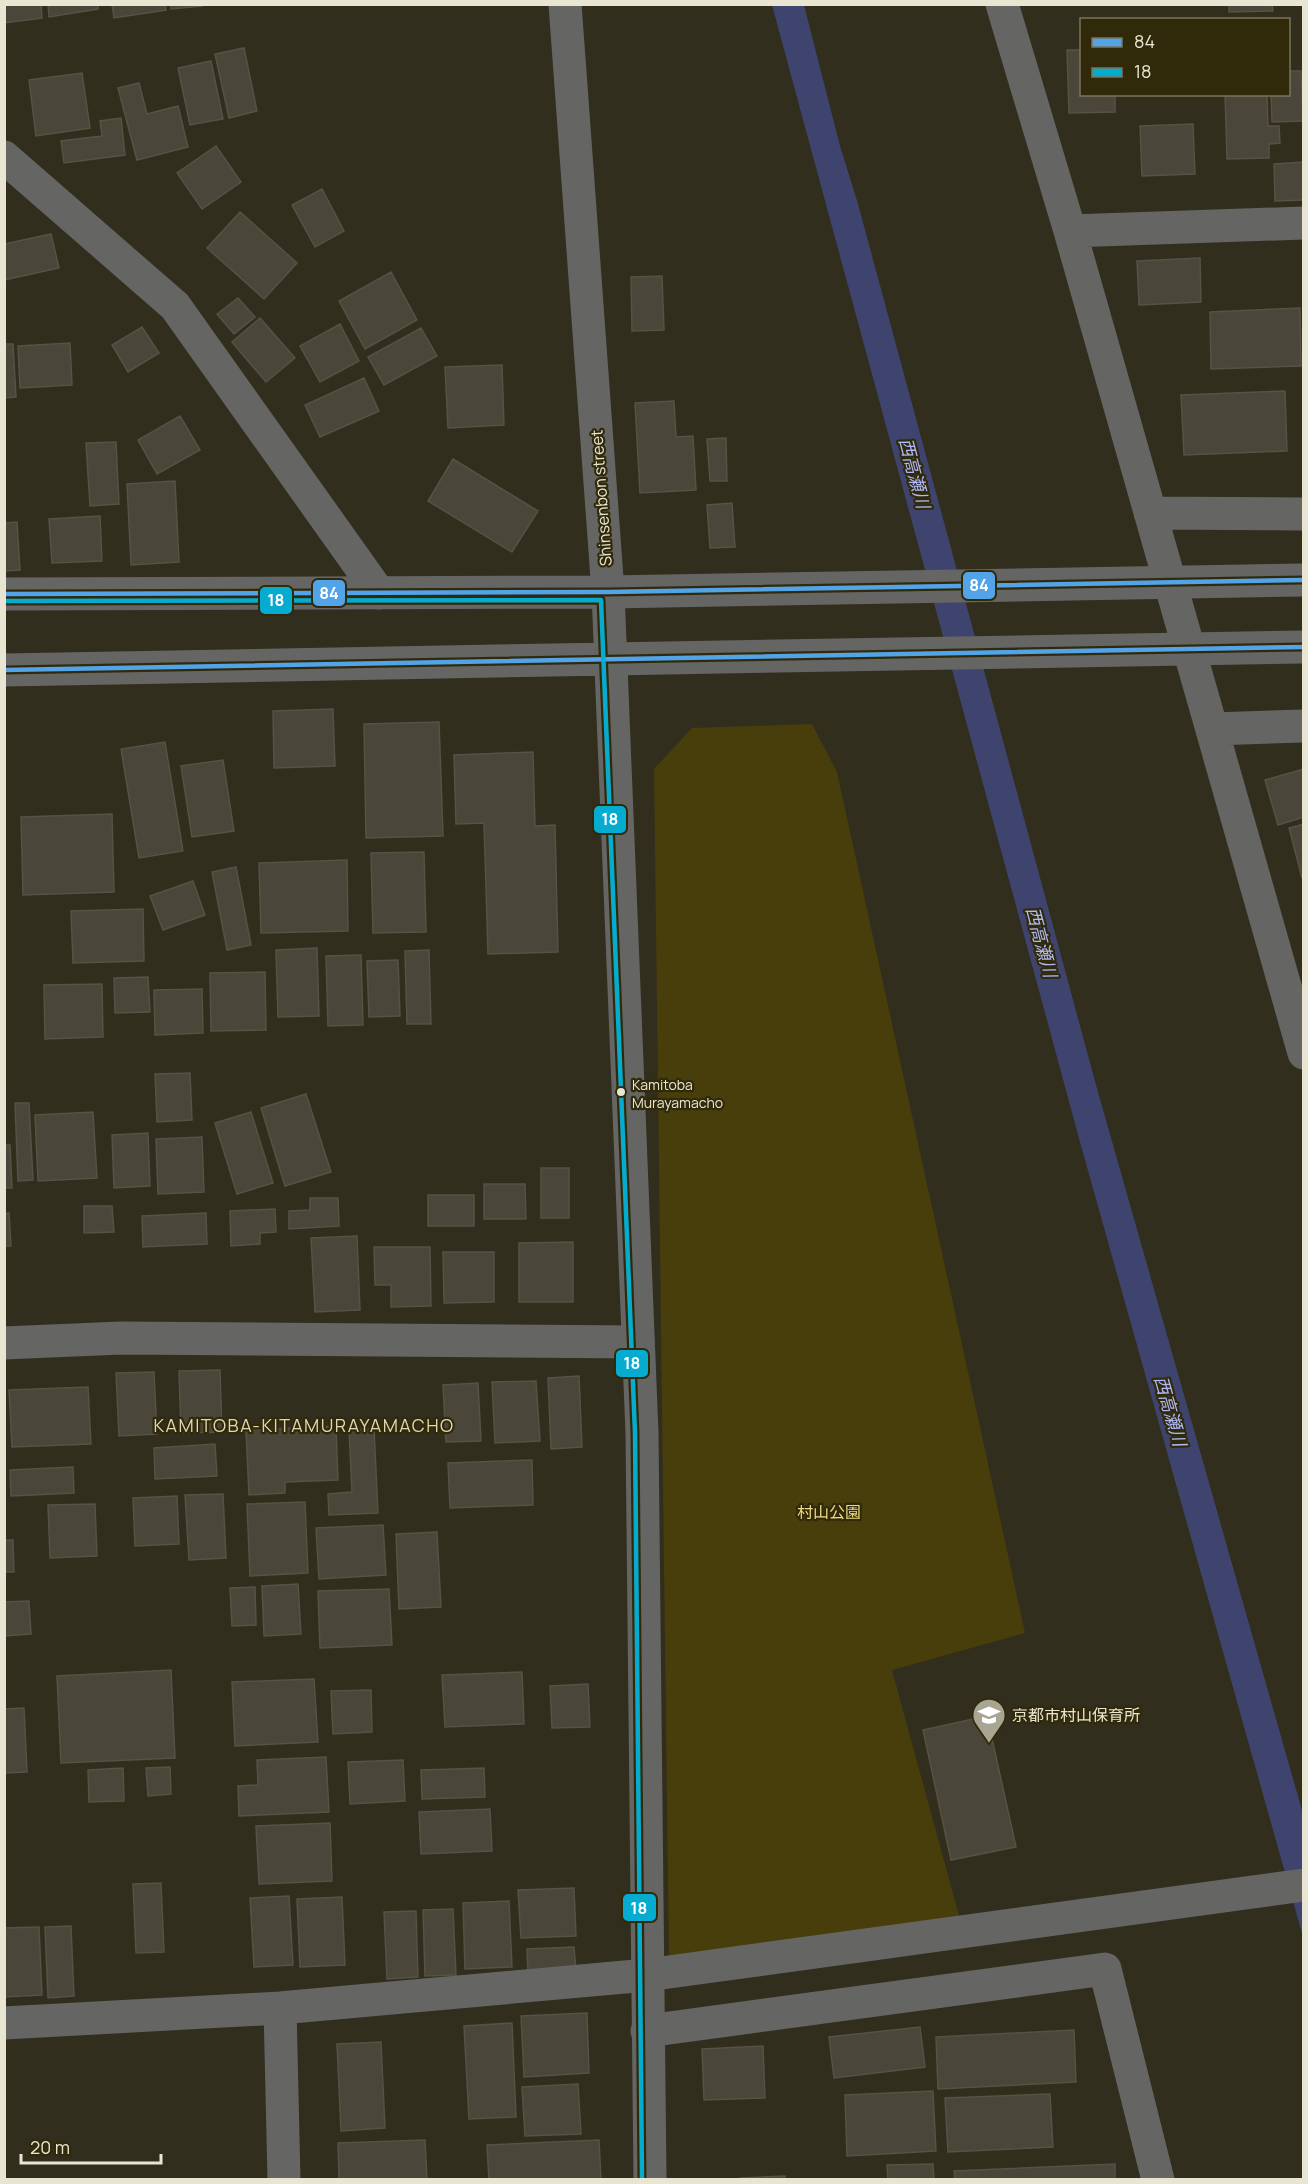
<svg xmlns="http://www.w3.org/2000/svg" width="1308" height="2184" font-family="Manrope,'Noto Sans JP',sans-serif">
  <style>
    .green { fill: #483e0b }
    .water { fill: #3f446f }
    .building { fill: #4a4639; stroke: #565244; stroke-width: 1.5 }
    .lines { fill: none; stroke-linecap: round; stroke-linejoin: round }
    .minor { stroke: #656564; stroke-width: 33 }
    .tertiary { stroke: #656564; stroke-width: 33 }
    .tertiary-bridge { stroke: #656564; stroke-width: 33 }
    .bus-1-casing { stroke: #302a0b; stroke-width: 9 }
    .bus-2-casing { stroke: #302a0b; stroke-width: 9 }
    .bus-1 { stroke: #53a3e8; stroke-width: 4.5 }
    .bus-2 { stroke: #06acd0; stroke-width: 4.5 }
    .bus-dot { fill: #e9e5d3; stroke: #302a0b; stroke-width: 2 }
    .labels { text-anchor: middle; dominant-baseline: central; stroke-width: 4.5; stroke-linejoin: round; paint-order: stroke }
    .bus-label { font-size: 14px; fill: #e9e5d3; stroke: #302a0b; text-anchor: start }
    .street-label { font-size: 16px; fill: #e9e5d3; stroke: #302a0b }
    .park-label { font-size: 16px; fill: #edd980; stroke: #302a0b }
    .poi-label { font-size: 16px; fill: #e9e5d3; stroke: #302a0b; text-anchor: start }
    .water-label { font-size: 18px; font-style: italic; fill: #afb9f8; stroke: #302a0b }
    .neighbourhood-label { font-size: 18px; letter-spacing: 1.5px; fill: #dfd7b4; stroke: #302a0b }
    .line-badge { stroke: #302a0b; stroke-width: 2 }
    .badge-label { font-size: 16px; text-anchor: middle; font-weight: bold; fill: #fff }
  </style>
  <rect width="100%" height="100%" fill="#322e1d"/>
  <path class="green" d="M812,724L837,772L1025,1633L892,1670L960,1919L669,1960L654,769L692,728Z"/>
  <path class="water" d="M772,5H804L840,146L858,204L1096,1085L1303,1814V1937L1080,1142Z"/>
  <path class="building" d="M4,4H41L42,18L4,23Z
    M48,4H98V9L49,17Z
    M112,4H165L166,10L114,18Z
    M171,4H202V6L171,9Z
    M1229,4H1272L1273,11L1229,12Z
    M244,48L257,111L229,118L215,54Z
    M1067,50H1082V94H1115V112L1069,113Z
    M211,61L223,119L190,125L178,68Z
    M1288,71H1301L1303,121L1272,122L1271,94H1288Z
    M82,73L90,128L36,136L29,80Z
    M139,83L147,114L178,106L188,147L137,160L118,88Z
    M1225,94H1267L1268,126H1279L1280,143L1269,144V158L1227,159Z
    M121,118L125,155L64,163L61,141L102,136L100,121Z
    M1193,124L1195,174L1142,176L1140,126Z
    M216,146L241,182L202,209L177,173Z
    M1304,162V200L1275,201L1274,164Z
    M322,189L344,231L315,247L292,205Z
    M240,212L297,263L264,299L207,248Z
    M51,234L59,268L4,280V244Z
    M1200,258L1201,302L1139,305L1137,261Z
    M391,272L417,320L365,349L339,301Z
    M662,276L664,330L632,331L631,277Z
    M238,298L255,317L234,334L217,314Z
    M1300,308L1301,366L1211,369L1210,312Z
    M260,318L295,358L266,382L232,342Z
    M340,324L359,361L320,382L300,346Z
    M142,327L159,353L128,372L112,345Z
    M421,328L437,356L384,385L368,357Z
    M70,343L72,385L20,388L18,346Z
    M4,344H13L16,397L4,398Z
    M502,365L504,425L448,428L445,367Z
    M364,378L379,411L320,437L305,405Z
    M1285,391L1287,451L1184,455L1181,395Z
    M674,401L676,437L693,436L696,490L640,493L635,403Z
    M180,416L200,450L157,474L138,440Z
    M726,438L727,481H710L707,439Z
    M116,442L119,504L90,506L86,443Z
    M453,459L538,511L512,552L428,501Z
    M175,481L179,562L131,565L127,484Z
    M732,503L735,547L710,548L707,505Z
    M100,516L102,561L52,563L49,519Z
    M17,522L20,570L4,571V523Z
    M333,709L335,766L274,768L273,711Z
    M439,722L443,836L366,838L364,724Z
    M165,742L183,851L139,858L121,749Z
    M533,752L535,826L555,825L558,952L488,954L484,823L456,824L454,755Z
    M223,760L234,831L192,837L181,766Z
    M1304,769V817L1278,825L1265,780Z
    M112,814L114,892L23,895L21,817Z
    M1304,824V878H1302L1289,828Z
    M424,852L426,932L373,933L371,853Z
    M347,860L348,931L261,933L259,863Z
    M236,867L251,945L227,950L212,872Z
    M193,881L205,915L163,930L150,896Z
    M143,909L144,961L73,963L71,911Z
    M317,948L319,1016L278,1017L276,950Z
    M429,950L431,1024H407L405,951Z
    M361,955L363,1025L328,1026L326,956Z
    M398,960L400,1016L369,1017L367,961Z
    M265,972L266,1030L211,1031L210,973Z
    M148,977L150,1012L115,1013L114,978Z
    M102,984L103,1037L45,1039L44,985Z
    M202,989L203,1033L155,1035L154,990Z
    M190,1073L192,1120L157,1122L155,1074Z
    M306,1094L331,1172L285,1186L261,1108Z
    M15,1103H29L33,1180L18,1181Z
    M93,1112L97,1178L38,1181L35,1115Z
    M251,1112L273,1183L237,1194L215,1123Z
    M148,1133L150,1186L114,1188L112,1135Z
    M202,1137L204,1192L158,1194L156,1139Z
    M4,1145H10L12,1188H4Z
    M541,1168H569V1218H541Z
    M484,1184H525L526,1219H484Z
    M428,1195H474V1226H428Z
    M310,1198H338L339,1226L289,1229V1211L310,1210Z
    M84,1206H112L114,1232L84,1233Z
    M275,1209L276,1232L260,1233V1244L231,1246L230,1211Z
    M9,1213L11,1246H4V1214Z
    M206,1213L207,1244L143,1247L142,1216Z
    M357,1236L360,1310L315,1312L311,1238Z
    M573,1242V1302H519V1243Z
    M374,1247H430L431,1306L391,1307V1285H375Z
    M443,1252H494V1302L444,1303Z
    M220,1370L222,1432L181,1433L179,1371Z
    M154,1372L157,1434L119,1436L116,1373Z
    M579,1376L582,1447L551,1449L548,1378Z
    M536,1381L540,1441L495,1443L492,1382Z
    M478,1383L481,1441L446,1442L443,1385Z
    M88,1387L91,1444L12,1447L9,1390Z
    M336,1426L338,1480L285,1482V1493L249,1495L246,1430Z
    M374,1429L378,1513L329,1515L328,1494L352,1492L349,1430Z
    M215,1444L217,1476L155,1479L154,1448Z
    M532,1460L533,1505L450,1508L448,1463Z
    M73,1467L74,1493L11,1496L10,1470Z
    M223,1494L226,1558L189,1560L185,1495Z
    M177,1496L179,1544L135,1546L133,1498Z
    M305,1502L308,1573L250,1576L247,1504Z
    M95,1504L97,1556L50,1558L48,1505Z
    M383,1525L386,1575L319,1579L316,1528Z
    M437,1532L441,1607L399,1609L396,1534Z
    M4,1540H13L14,1572H4Z
    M298,1584L301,1634L264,1636L262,1586Z
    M255,1587L256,1625L232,1626L230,1588Z
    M389,1589L392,1645L320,1648L318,1591Z
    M29,1601L31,1634L4,1636V1602Z
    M171,1670L175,1758L61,1763L57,1676Z
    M522,1672L524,1724L445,1727L442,1675Z
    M314,1679L318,1742L235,1746L232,1682Z
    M588,1684L590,1727L552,1728L550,1686Z
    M371,1690L372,1732L333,1734L331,1691Z
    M24,1708L27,1772L4,1773V1709Z
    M987,1716L1016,1847L951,1860L923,1730Z
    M326,1757L329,1812L239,1816L238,1786L258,1785L257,1760Z
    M403,1760L405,1801L350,1804L348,1762Z
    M170,1767L171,1794L148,1796L146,1768Z
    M123,1768L124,1801L89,1802L88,1770Z
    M484,1768L485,1797L422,1799L421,1770Z
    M490,1809L492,1851L421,1854L419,1812Z
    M330,1823L332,1881L259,1884L256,1826Z
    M161,1883L164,1952L136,1953L133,1884Z
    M574,1888L576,1936L521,1938L518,1890Z
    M289,1896L293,1965L254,1967L250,1898Z
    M342,1897L345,1965L300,1967L297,1899Z
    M509,1901L512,1967L465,1969L463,1903Z
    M453,1909L456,1975L425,1976L423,1910Z
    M416,1911L418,1977L387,1979L384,1912Z
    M71,1926L74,1996L48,1998L45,1927Z
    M39,1927L42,1995L4,1997V1928Z
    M574,1947L576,1971L528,1973L527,1949Z
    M587,2013L589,2073L524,2077L521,2016Z
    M512,2023L516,2117L469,2119L464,2026Z
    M920,2027L925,2067L834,2078L829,2037Z
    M1074,2030L1076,2082L938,2089L936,2037Z
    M381,2042L385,2128L341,2131L337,2044Z
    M763,2046L765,2098L704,2100L702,2049Z
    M578,2084L581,2134L525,2136L522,2087Z
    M933,2091L936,2151L847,2156L845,2095Z
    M1050,2094L1053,2147L948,2152L945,2098Z
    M425,2140L427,2180H339L338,2143Z
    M599,2140L601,2180H489L487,2145Z
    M933,2164L934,2180H888L887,2165Z
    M1115,2164V2180H955L954,2171Z
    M785,2176V2180H740V2178Z"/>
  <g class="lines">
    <path class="minor" d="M1002,4L1070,231L1304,1053
      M4,157L175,306L379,593
      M1070,231L1304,223
      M1150,513L1304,514
      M1212,729L1304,726
      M4,1343L121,1338L638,1342
      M280,2008L284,2180
      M4,2023L280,2008L647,1975L1304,1885
      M647,2031L1105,1969L1158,2180"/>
    <path class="tertiary" d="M565,4L608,592L642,1433L650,2180
      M4,594L608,592
      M4,670L610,659"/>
    <path class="tertiary-bridge" d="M608,592L1304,580
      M610,659L1304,647"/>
    <g class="bus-1-casing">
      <path id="bus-1" d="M4,594L608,592L1304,580
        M4,670L1304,647"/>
    </g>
    <g class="bus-2-casing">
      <path id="bus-2" d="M4,601L601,600L635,1433L642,2180"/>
    </g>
    <use href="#bus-1" class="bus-1"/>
    <use href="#bus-2" class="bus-2"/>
  </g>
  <defs>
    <g id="school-pin" transform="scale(1.725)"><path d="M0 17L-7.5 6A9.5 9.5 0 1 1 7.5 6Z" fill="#a9a593" stroke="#302a0b"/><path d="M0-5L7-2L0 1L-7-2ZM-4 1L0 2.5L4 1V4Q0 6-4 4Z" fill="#fff"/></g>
  </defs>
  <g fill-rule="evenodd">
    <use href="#school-pin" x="989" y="1715"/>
  </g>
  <circle class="bus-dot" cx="621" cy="1092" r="5"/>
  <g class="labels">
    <g class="bus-label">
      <text x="632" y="1084">Kamitoba<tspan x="632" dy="18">Murayamacho</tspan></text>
    </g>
    <g class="street-label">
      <text transform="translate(601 498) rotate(-94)">Shinsenbon street</text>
    </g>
    <g class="park-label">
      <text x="829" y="1512">村山公園</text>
    </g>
    <g class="poi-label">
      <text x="1012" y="1715">京都市村山保育所</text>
    </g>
    <g class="water-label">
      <text transform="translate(915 473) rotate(75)">西高瀬川</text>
      <text transform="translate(1042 942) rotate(75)">西高瀬川</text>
      <text transform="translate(1171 1411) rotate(74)">西高瀬川</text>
    </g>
    <g class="neighbourhood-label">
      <text x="304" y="1425">KAMITOBA-KITAMURAYAMACHO</text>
    </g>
  </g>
  <g class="line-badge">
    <rect x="962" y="571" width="34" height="29" rx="6" fill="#53a3e8"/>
    <rect x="312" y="579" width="34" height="28" rx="6" fill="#53a3e8"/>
    <rect x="259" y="586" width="34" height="29" rx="6" fill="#06acd0"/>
    <rect x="593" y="805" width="34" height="29" rx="6" fill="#06acd0"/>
    <rect x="615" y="1349" width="34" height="29" rx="6" fill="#06acd0"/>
    <rect x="622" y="1893" width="35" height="29" rx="6" fill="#06acd0"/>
  </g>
  <g class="badge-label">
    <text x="979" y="591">84</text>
    <text x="329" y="599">84</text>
    <text x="276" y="606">18</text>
    <text x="610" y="825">18</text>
    <text x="632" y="1369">18</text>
    <text x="639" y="1914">18</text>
  </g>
  <rect width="1308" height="2184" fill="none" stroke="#e9e5d3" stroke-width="12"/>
  <rect x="1080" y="18" width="210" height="78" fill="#302a0b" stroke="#7a755b" stroke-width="1.5"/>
  <rect x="1092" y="38" width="30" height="9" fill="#53a3e8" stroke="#7a755b" stroke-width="1.5"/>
  <text x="1134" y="48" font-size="18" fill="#e9e5d3">84</text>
  <rect x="1092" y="68" width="30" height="9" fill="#06acd0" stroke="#7a755b" stroke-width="1.5"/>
  <text x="1134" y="78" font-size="18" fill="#e9e5d3">18</text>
  <path d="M21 2154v9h140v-9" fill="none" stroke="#e9e5d3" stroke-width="3"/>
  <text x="30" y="2154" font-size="18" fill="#e9e5d3" stroke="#302a0b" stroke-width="4.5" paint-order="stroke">20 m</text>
</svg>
